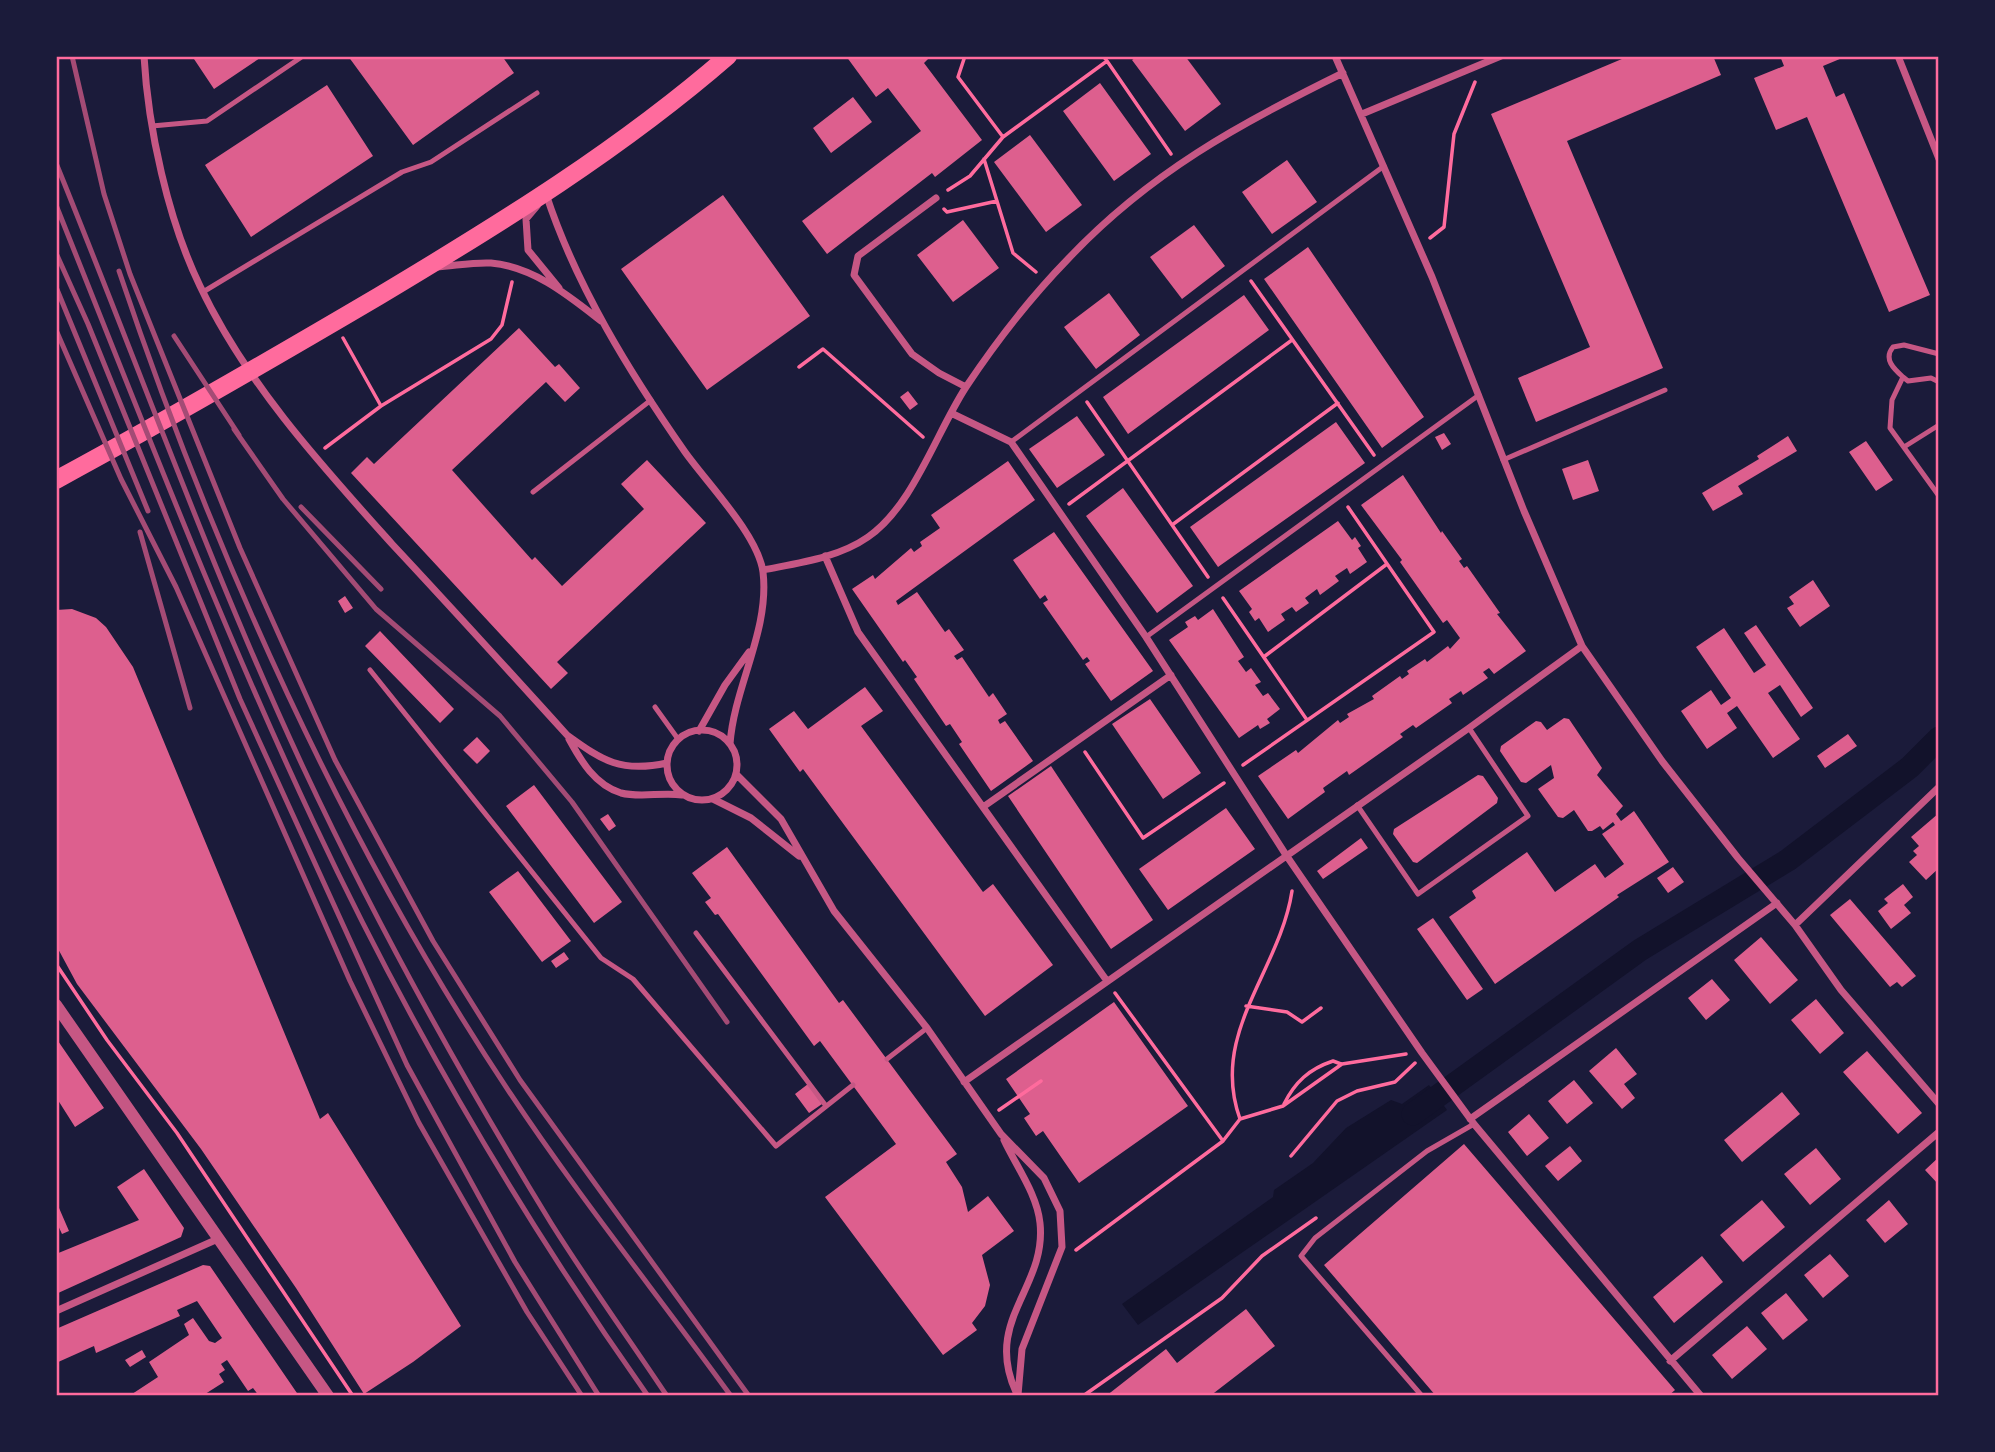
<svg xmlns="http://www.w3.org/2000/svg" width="1995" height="1452" font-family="'Archivo Narrow',sans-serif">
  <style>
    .water { fill: #12122b }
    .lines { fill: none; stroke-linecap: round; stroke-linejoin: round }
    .canal { stroke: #12122b; stroke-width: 23 }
    .building { fill: #dd5f8e }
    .path { stroke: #ff6b9d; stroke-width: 3.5 }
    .service { stroke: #c65784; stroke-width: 5 }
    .minor { stroke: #c65784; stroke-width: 7 }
    .tertiary { stroke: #c65784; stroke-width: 12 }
    .primary { stroke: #ff6b9d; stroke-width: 18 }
    .rail { stroke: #a44b75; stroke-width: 5 }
    .neatline { fill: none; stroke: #ff6b9d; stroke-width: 2.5 }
  </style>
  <rect width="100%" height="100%" fill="#1b1b3a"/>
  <path class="water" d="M1429,1085L1447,1110L1138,1325L1122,1304L1273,1197L1274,1190L1313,1163L1346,1128L1391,1100L1402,1104Z"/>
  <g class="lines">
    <path class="canal" d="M1413,1114L1640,950L1788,860L1910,767L1939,738"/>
  </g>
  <path class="building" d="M192,56H263L214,89Z
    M348,56H502L514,73L413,145Z
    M846,56H928L929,58L924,63L982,140L935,177L932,173L827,254L802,221L921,131L888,88L876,97Z
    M1138,56H1185L1221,104L1185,131L1132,60Z
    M1629,56H1713L1721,75L1567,141L1663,368L1536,422L1518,378L1590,347L1491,114Z
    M1780,56H1847L1823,66L1836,97L1844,93L1930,295L1889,312L1807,117L1776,130L1754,78L1784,66Z
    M1100,83L1151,154L1114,181L1063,111Z
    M327,85L373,156L251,237L205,165Z
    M853,97L872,122L831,153L813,128Z
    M1030,135L1082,205L1046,232L994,162Z
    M1287,160L1317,202L1272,234L1242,192Z
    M723,195L810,316L707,390L621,269Z
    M963,220L999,268L953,302L917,255Z
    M1194,225L1225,266L1182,299L1150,257Z
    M1308,247L1424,417L1382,448L1264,279Z
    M1109,293L1140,335L1096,369L1064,327Z
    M1244,295L1269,330L1128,434L1103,397Z
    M519,328L555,367L559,364L580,388L565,402L546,382L452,470L532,560L535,557L562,586L644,509L621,484L647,460L706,523L557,662L568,673L551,689L351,473L367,457L374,464Z
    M908,391L918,404L910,410L900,397Z
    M1077,416L1105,455L1057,488L1029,449Z
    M1336,422L1365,463L1218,567L1190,527Z
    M1444,433L1451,444L1442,450L1435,437Z
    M1788,436L1797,451L1738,486L1743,494L1713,511L1702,493L1759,459L1757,456Z
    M1866,441L1893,480L1876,491L1849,452Z
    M1588,460L1599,491L1573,500L1562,469Z
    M1008,461L1035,500L896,601L898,605L917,592L945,632L949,629L964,650L954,656L957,660L962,657L989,697L993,693L1007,714L998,720L1000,724L1005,721L1033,761L991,791L959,744L962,742L950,724L946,726L914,679L917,677L905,660L903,662L852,589L873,575L875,579L911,548L914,552L922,546L920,542L940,528L931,515Z
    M1403,475L1441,533L1442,531L1462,559L1459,561L1464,568L1467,566L1500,613L1497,614L1526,651L1494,674L1489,668L1483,672L1488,678L1463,695L1461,691L1449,699L1452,703L1416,728L1413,725L1400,734L1403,737L1349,775L1347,771L1323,788L1325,792L1288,819L1258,776L1296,750L1298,753L1338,720L1340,723L1349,717L1347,714L1374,699L1372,696L1400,676L1402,679L1409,674L1407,671L1425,659L1427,662L1448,646L1450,649L1460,638L1447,620L1443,623L1400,562L1402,560L1361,505Z
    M1123,488L1193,586L1157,613L1086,516Z
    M1338,521L1352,540L1355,537L1361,546L1358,548L1367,562L1350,574L1347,568L1335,576L1339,581L1320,595L1317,589L1305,598L1309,603L1296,612L1292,607L1281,614L1285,620L1268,632L1259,618L1255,621L1249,612L1252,609L1239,591Z
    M1054,532L1153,671L1111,701L1085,664L1090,661L1087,657L1083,660L1043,603L1048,600L1045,595L1040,599L1013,560Z
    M1813,580L1830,606L1800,627L1787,608L1794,604L1789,597Z
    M345,596L353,608L345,613L338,601Z
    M72,609L96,618L106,627L133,667L320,1119L328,1113L461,1326L413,1362L364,1394L296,1288L201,1149L77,984L56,945V610Z
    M1213,609L1244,657L1238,661L1246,672L1251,668L1261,682L1255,685L1263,696L1268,693L1280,709L1267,719L1270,723L1260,729L1258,725L1239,738L1169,640L1188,627L1185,622L1195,616L1198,620Z
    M1756,625L1813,708L1801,717L1780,685L1768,693L1800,739L1773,758L1737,706L1727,713L1737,728L1707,749L1681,711L1711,690L1721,705L1731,698L1696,647L1724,628L1754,673L1766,665L1744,633Z
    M380,631L454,709L440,723L365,646Z
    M865,687L883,711L861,726L983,892L993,884L1053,965L985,1016L803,769L800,772L769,729L794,711L808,729Z
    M1150,699L1201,773L1163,799L1112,724Z
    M1564,718L1569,719L1602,768L1597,775L1623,806L1616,814L1621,821L1634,811L1669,862L1617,895L1619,897L1495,984L1449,917L1476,898L1472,891L1527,852L1555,892L1595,864L1605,878L1624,864L1602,834L1615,825L1613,822L1603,830L1600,826L1592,831H1588L1574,810L1563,818L1558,817L1538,789L1554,778L1551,765L1526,783L1521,782L1500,751L1501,746L1536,721L1541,722L1547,730Z
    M1848,734L1857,746L1825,768L1817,756Z
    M477,737L490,751L477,764L463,750Z
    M1051,766L1153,920L1111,949L1008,796Z
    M1478,775L1483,776L1498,798L1497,803L1417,863L1413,862L1393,834L1394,829Z
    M534,785L622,902L594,923L506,806Z
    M1226,808L1255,849L1168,910L1139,869Z
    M1939,813V868L1926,880L1909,862L1917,855L1913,851L1919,846L1911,837Z
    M608,814L616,826L609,831L600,819Z
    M1361,838L1368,848L1323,879L1317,871Z
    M727,847L839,1003L843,1000L957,1154L946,1162L962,1187L968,1212L988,1196L1014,1231L982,1255L990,1285L985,1306L972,1323L977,1330L943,1355L825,1197L896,1144L820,1041L814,1046L718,914L715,915L705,902L711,898L692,873Z
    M1673,867L1684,882L1668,893L1657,878Z
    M518,871L571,941L542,962L489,892Z
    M1903,884L1913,897L1904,905L1911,913L1891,929L1878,911L1888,903L1884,899Z
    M1850,899L1916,976L1902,987L1897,982L1890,987L1830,915Z
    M1433,918L1483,989L1467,1000L1417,929Z
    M1761,937L1798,980L1770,1004L1734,960Z
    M564,952L569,959L556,968L551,961Z
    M1712,979L1730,1000L1706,1020L1688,998Z
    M1816,999L1844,1033L1820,1054L1791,1020Z
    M1114,1002L1188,1106L1079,1183L1043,1131L1036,1136L1024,1118L1030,1114L1006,1079Z
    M56,1038L104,1108L75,1127L56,1097Z
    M1616,1048L1637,1074L1624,1084L1635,1098L1622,1109L1589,1071Z
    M1867,1051L1922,1113L1898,1134L1843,1072Z
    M1574,1080L1593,1103L1567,1124L1548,1101Z
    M808,1084L822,1104L809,1113L795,1094Z
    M1782,1092L1800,1114L1742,1162L1724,1140Z
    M1529,1114L1549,1138L1527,1156L1508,1132Z
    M1464,1144L1675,1390L1668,1396H1436L1324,1265Z
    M1570,1146L1582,1161L1558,1181L1545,1166Z
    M1816,1148L1841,1179L1810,1205L1784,1174Z
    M1939,1157V1185L1925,1170Z
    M144,1169L184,1228L181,1237L56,1294V1254L139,1220L117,1187Z
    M1762,1200L1785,1227L1743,1262L1720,1235Z
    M1889,1200L1908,1224L1885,1243L1866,1220Z
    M56,1201L69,1231L62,1234L56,1221Z
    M1830,1254L1849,1276L1823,1298L1804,1275Z
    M1702,1256L1723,1282L1674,1323L1653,1297Z
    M203,1265L210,1266L299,1396H259L253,1388L248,1391L227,1360L221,1364L225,1370L219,1374L224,1382L202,1396H129L158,1377L149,1362L189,1335L184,1324L193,1318L209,1341L215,1343L222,1338L197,1301L177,1310L180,1316L132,1337L96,1353L94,1346L56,1363V1329Z
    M1786,1293L1808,1320L1783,1340L1761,1313Z
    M1246,1309L1275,1346L1210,1396H1106L1166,1349L1177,1363Z
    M1747,1326L1767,1349L1732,1379L1712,1355Z
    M142,1350L146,1357L130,1367L125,1360Z"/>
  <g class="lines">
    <path class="path" d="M965,56L958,77L1003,137
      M1107,61L1171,154
      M984,159L1013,253L1036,272
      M948,190L970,176L1003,137L1107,61L1103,56
      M944,209L947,212L997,201
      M1430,238L1444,227L1454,134L1475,82
      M1251,281L1374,455
      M343,338L381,406
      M799,367L823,349L923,437
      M1087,402L1208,577
      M325,448L381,406L491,339L502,325L512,282
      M1069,504L1292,340
      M1172,525L1338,403
      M1223,598L1307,720
      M1265,656L1387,564
      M1085,752L1143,838L1224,783
      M1243,765L1434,632L1348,507
      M1292,891C1280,971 1209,1033 1240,1119L1283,1106L1342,1064L1406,1054
      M56,964L107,1040L177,1133L353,1396
      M1115,993L1223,1141
      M1246,1006L1287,1012L1302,1022L1321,1008
      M1284,1104C1295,1082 1309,1069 1333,1061L1341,1064
      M999,1110L1041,1081
      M1291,1156L1337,1101L1357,1091L1395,1082L1415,1063
      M1076,1250L1223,1141L1240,1119
      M1083,1396L1222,1298L1262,1256L1316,1218"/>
    <path class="service" d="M152,126L207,121L303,56
      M203,292L402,172L431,162L537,93
      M1939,354L1904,345L1893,347C1883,359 1894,369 1903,377L1892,400L1890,428L1939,496
      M1903,377L1908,381L1931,378L1939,382
      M1011,442L1384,166
      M1904,447L1939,425
      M1503,460L1665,390
      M533,492L651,400
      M1146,637L1479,395
      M370,670L601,958L633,979L776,1146L853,1085
      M655,707L678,739
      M1357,805L1418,894L1528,816L1469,728
      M696,933L826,1106
      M887,1059L927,1028
      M1422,1396L1301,1256L1315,1238L1427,1151L1474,1124"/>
    <path class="minor" d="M144,56C148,128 168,220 200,286C246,383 321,465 392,544C451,607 509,671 567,735C603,761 621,773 667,763
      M1335,56L1432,277L1524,511L1582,646L1662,761L1738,858L1795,925L1841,990L1939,1104
      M1898,56L1939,159
      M1362,114L1501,56
      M546,194C576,286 630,373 685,452C707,483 758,535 763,572C770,630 734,687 730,744
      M936,198L858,256L854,275L912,354L939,373L966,387
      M537,206L526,219L528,250L559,288
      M436,267C454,266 473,262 491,263C534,267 569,296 601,321
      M951,413L1011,442L1146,637L1286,855L1422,1053L1474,1124L1701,1396
      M825,556L858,632L1107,981
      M763,570C798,563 838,558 868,537C913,506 936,433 966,387C996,342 1030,298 1068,259C1149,173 1239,124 1343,73
      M667 765a35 35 0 1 1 70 0a35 35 0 1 1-70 0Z
      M699,731L725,685L749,652
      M569,739C581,761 595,785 621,793C640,798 662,792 682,795
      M736,774L781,819L834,911L927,1028L1001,1134L1044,1178L1060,1211L1062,1247L1022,1349L1018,1395
      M713,799L751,818L799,856
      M983,807L1171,675
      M1795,925L1939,787
      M964,1082L1469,728L1582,646
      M1470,1119L1777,903
      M1004,1140C1016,1166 1037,1194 1040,1223C1047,1288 983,1320 1016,1392
      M56,1311L220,1238
      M1670,1361L1939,1132"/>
    <path class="tertiary" d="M56,1005L328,1396"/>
    <path class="primary" d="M56,480C165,421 272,359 379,296C501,223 621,149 728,56"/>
    <path class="rail" d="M72,56L104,194L130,274L240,548L335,760L433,941L520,1080L749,1396
      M56,163C138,364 211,570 303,767C376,923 461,1076 551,1223C588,1282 629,1339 667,1396
      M56,205C139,412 219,621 314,823C408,1023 521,1216 648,1396
      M56,253L88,324L240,699L407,1065L515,1262L599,1396
      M119,271C214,554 344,844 510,1093C579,1197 658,1295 731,1396
      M56,287L148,511
      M56,330L121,479L176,587L350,981L419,1123L527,1312L582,1396
      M174,336L239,435
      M234,429L283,499L376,609L500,716L572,802L727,1022
      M301,507L381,589
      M140,532L190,708"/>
  </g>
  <rect width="1995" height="1452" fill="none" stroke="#1b1b3a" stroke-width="116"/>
  <rect x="58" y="58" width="1879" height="1336" class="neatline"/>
</svg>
